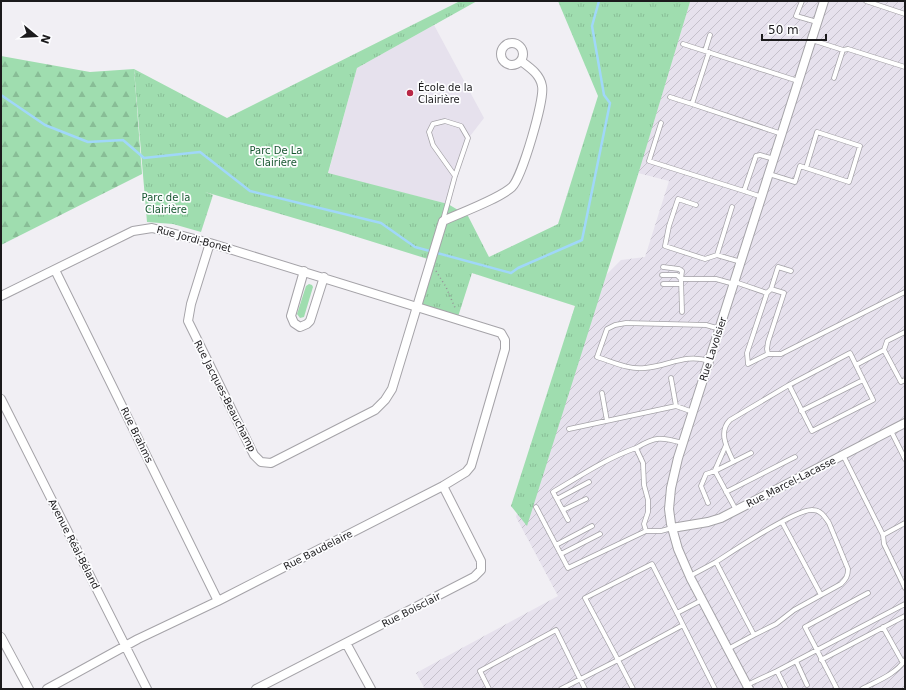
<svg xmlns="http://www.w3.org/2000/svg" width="906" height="690" font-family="'DejaVu Sans',sans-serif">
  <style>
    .built { fill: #e6e1ed }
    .industrial { fill: url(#industrial-furrows) }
    .green { fill: #9fddaf }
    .forest { fill: url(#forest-firs) }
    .park { fill: url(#park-tufts) }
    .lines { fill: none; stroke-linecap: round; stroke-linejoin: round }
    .stream { stroke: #a0d7f9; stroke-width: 2.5 }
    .lane-casing { stroke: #a5a3a8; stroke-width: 5.5 }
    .street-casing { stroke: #a5a3a8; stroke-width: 10 }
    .path { stroke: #959397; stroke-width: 1.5; stroke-dasharray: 1 3; stroke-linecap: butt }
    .lane { stroke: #fff; stroke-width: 4 }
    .street { stroke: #fff; stroke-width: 8 }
    .poi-dot { fill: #b82645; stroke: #fdfdff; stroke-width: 1.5 }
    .labels { text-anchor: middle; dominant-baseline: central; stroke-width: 3.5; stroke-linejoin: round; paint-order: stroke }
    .poi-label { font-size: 10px; fill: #1b1a1c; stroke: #fdfdff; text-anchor: start }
    .park-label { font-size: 10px; fill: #175730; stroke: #fdfdff }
    .street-label { font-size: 10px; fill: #1b1a1c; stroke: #fdfdff }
  </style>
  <defs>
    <pattern id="industrial-furrows" width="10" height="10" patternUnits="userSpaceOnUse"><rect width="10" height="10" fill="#e6e1ed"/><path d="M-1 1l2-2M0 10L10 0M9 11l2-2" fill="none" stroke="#c5c0cb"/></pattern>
    <pattern id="forest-firs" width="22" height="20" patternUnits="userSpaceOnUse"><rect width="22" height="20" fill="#9fddaf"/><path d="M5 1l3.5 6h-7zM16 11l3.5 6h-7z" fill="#88bd96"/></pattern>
    <pattern id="park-tufts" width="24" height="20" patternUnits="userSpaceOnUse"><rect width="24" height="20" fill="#9fddaf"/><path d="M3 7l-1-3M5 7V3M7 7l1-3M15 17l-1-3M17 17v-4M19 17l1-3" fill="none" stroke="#88bd96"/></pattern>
  </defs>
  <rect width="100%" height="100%" fill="#f1eff4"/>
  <path class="built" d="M434,25L484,118L467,140L448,204L328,174L357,68Z"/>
  <path class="industrial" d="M688,1H905V689H425L416,673L558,596L516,517L575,306L621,260L645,257L669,181L638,173L690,2Z"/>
  <path class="green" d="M309,284L312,285L313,287L304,317L300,318L297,314L306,286Z"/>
  <path class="forest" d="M1,56L90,72L134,69L142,174L1,245Z"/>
  <path class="park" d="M460,1H477L357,68L328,173L448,204L468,216L489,257L558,224L598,96L558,1L690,2L637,178L527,526L511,506L575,306L472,273L457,320L417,307L431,260L338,231L205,192L213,195L201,232L173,224L147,222L134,69L227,118Z"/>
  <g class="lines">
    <path class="stream" d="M1,95L45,125L88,142L123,140L144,158L200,152L250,191L381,223L415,247L511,273L518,268L582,240L610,103L604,95L592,26L599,1"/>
    <g class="lane-casing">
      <path id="lane" d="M802,1L796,16L817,22
        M866,1L905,14
        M812,40L843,50L834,78
        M683,44L798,81
        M843,50L848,49L905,67
        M705,51L710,35
        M709,52L692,104L782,134
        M670,97L692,104
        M661,123L649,161L744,191
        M769,174L795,182L800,166L849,182L860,146L817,132L806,168
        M762,197L744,191L756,156L760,155L774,159
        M696,205L678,199L669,226L665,246L705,259L717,255
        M732,207L717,255L741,262
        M443,220L455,176L468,138L461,126L445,121L433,124L429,132L433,145L455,176
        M663,267L679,269L682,271L681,279
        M662,275H677L681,279
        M735,282L767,293
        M663,284H681
        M771,289L784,293L768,342L767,349L768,354L748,364L747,353L767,293Z
        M771,289L778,267L791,271
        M682,312L681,279H716L734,284
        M884,350L887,341L905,332
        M768,354H781L905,292
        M709,361C685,353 669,366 645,368C629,370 613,362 597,357L607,329L615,325L626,323L706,325L720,329
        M856,365L884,350L901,382L905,380
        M671,378L676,406L693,412
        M602,393L607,421
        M801,411L863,380
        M569,429L676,406
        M891,431L905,459
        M843,455L883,535L905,523
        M733,461C727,448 718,432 730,420L789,385L850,353L873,400L812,431L789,385
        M715,470L726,445
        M715,471L751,453
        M726,492L795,457
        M557,499L589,482
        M708,503L701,486L706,474L715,471L736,510
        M536,507L568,568L646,531
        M563,510L586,499
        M568,520L553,492C580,476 607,458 636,448
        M782,522L821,595
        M672,528L661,531H646L644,524L648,512V500L644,485L643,463L636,448C656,436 661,437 683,443
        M883,535L884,544L905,588
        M556,545L592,526
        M561,554L600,534
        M716,562C733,551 797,508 813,510C821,510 825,517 829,523L848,569C848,576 846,579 841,584L794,610L776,624L754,635
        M690,576L716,562L754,635L728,649
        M702,600L677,613L715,689
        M883,627L903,663
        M821,660L905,616
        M796,661L905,604
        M777,671L796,661L807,685
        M747,685L777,671L786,689
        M489,689L480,671L556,630L585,689
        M561,689L618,660L585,598L652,564L677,613
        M633,689L618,660L683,625
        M837,689L805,627L868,593
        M862,689C877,681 896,674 905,660"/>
    </g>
    <g class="street-casing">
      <path id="street" d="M501 54a11 11 0 1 1 22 0a11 11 0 1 1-22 0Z
        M210,243L191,304L188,321L254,455L261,462L271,463L375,410L385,400L392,389L443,221C460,213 499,199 512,187C522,177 545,99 542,86C540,74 529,67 521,61
        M55,270L218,601
        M304,271L291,316L294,323L300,327L307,324L310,321L324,277
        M1,296L133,231L152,228L210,243L501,333L505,340V349L471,466L466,472L443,486L218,601L138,639L47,689
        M1,399L147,689
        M672,528L708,522L721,518L905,423
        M1,637L29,689
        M346,643L371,689
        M256,689L474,577L481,570V561L443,486
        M749,689L691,579L678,549L671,524L669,509L671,488L678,458L824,1"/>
    </g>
    <path class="path" d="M436,271L446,287L456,310"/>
    <use href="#lane" class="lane"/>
    <use href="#street" class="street"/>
  </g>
  <circle class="poi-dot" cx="410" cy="93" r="4"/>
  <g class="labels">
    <g class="poi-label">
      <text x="418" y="87">École de la<tspan x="418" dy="12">Clairière</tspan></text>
    </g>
    <g class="park-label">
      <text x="276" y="150">Parc De La<tspan x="276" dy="12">Clairière</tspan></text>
      <text x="166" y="197">Parc de la<tspan x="166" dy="12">Clairière</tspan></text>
    </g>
    <g class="street-label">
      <text transform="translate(194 239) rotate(15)">Rue Jordi-Bonet</text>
      <text transform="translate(713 349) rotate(-72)">Rue Lavoisier</text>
      <text transform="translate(225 396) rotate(63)">Rue Jacques-Beauchamp</text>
      <text transform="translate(137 435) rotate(64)">Rue Brahms</text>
      <text transform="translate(791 482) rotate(-27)">Rue Marcel-Lacasse</text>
      <text transform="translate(74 544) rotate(63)">Avenue Réal-Béland</text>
      <text transform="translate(318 550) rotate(-27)">Rue Baudelaire</text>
      <text transform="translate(411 610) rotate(-27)">Rue Boisclair</text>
    </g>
  </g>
  <rect width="906" height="690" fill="none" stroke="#1b1a1c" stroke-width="4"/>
  <g transform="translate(36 36) rotate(108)" stroke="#fdfdff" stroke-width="3" paint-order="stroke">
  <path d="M0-3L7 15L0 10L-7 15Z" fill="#1b1a1c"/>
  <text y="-6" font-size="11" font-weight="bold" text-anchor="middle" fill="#1b1a1c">N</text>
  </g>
  <path d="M762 34v6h64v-6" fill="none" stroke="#1b1a1c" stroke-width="2"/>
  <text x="768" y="34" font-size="12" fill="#1b1a1c" stroke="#fdfdff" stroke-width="3" paint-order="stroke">50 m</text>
</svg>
